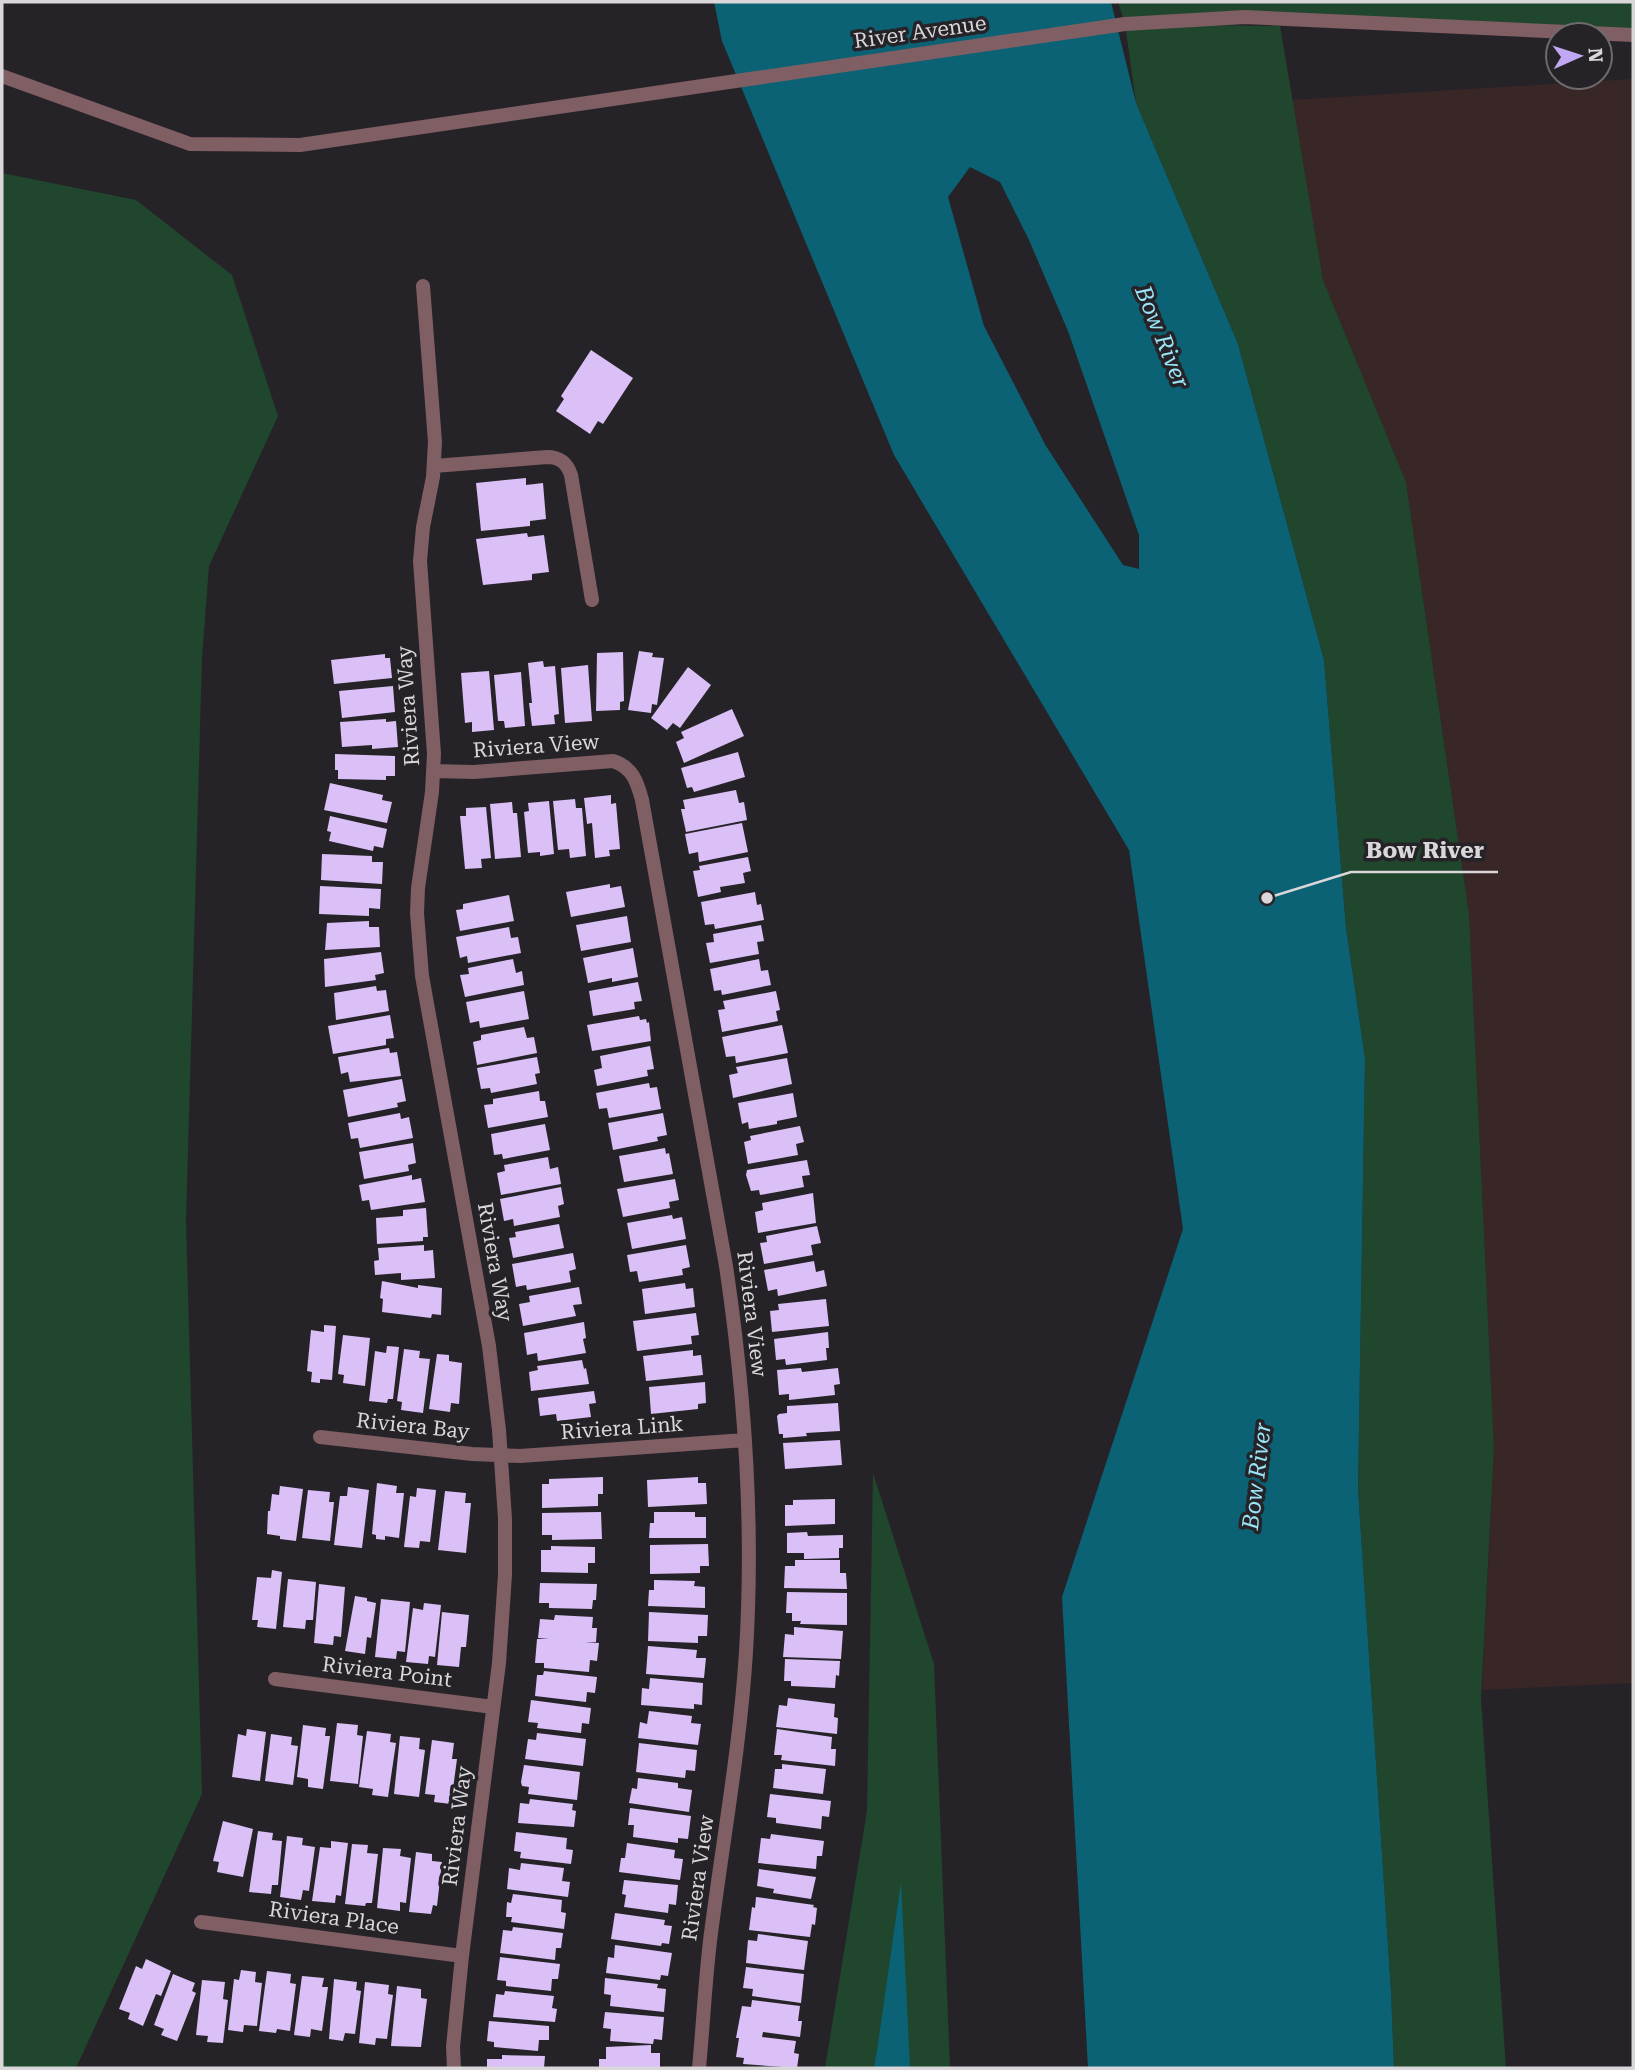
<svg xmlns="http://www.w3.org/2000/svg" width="1635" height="2070" font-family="'Roboto Serif',serif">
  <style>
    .industrial { fill: #392627 }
    .green { fill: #20462d }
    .water { fill: #0b6274; fill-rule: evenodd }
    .building { fill: #dac0f6 }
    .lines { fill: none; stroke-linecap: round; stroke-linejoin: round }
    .minor { stroke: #7f5e64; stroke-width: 14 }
    .labels { text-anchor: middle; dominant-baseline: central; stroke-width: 7; stroke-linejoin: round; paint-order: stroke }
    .street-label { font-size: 21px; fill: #d9d7da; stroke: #262328 }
    .water-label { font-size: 23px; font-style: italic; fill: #9ae4f7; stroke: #262328 }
    .leader { fill: none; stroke: #d9d7da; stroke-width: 2.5 }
    .callout-dot { fill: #d9d7da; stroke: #262328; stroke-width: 2.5 }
    .callout-label { font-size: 23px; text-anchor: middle; font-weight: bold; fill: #d9d7da; stroke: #262328; stroke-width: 7; stroke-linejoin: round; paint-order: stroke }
  </style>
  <rect width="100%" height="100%" fill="#262328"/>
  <path class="industrial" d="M1633,79V1683L1482,1690L1494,1448L1469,914L1406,482L1323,280L1292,100Z"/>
  <path class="green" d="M1118,2H1633V35L1245,17L1139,24L1280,26L1323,280L1406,482L1469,914L1494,1448L1481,1699L1506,2068H1394L1391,1991L1358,1489L1365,1058L1346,928L1324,660L1238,344L1136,103L1125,24Z
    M2,173L136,200L232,275L278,416L209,566L202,658L186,1222L202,1794L76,2068H2Z
    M873,1473L934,1664L950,2068H825L867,1811Z"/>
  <path class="water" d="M714,2H1111L1136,103L1238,344L1324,660L1346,928L1365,1058L1358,1489L1391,1991L1394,2068H1088L1062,1597L1183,1229L1129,850L894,455L722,41ZM970,167L1000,182L1029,240L1068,331L1139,535V569L1123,565L1046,446L984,326L948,197Z
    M901,1882L910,2068H874L878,2044Z"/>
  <path class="building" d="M591,350L633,378L603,424L598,421L590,434L556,411L564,399L561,396Z
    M526,478V485L543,483L546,519L530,521V526L481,531L476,483Z
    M527,533L528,537L544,535L549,572L532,574V580L483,585L476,539Z
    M639,651L653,653L652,657L664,658L657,705L652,704L651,713L628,710Z
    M623,652L624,701L620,702V710L596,711L597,653Z
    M385,654V658H390L392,678L334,684L331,660Z
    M543,661L544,667L555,666L559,714L554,715L555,724L532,726L529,703H532L528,663Z
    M588,665L592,721L565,723L561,668Z
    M688,667L711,685L680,728L673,723L667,730L651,718Z
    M489,671L494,730L472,732V722L465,723L461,673Z
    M521,672L525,726L505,728L504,721H498L494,675Z
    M393,686L395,712L342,718L339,691Z
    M732,709L744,736L684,763L676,742L684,738L681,732Z
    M386,719V722L396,721L398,747L372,749V745L342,747L340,722Z
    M738,752L745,777L694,792L692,787L687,788L681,768Z
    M335,754L395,756V776H386V780L338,779V770H335Z
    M330,783L383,795L382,800L392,802L387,823L324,810Z
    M736,790L739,803L744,802L747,820L686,832L681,809H685L683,800Z
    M611,795V804L616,803L620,849L609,850L610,856L595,858L592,823L587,824L584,798Z
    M575,799L576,808H582L586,856L570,858L569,849L558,850L553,801Z
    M549,801L554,854L540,856V852L528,853L524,812L529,811L528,803Z
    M512,802L513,813H517L521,857L495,859L490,804Z
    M486,807L491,858L481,859L482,868L465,869L460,816H466V808Z
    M330,816L387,829L383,848L374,846L373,851L329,841L331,832L327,831Z
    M742,823L748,852L699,862L698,852L689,854L685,834Z
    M322,854L372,856V862H383L382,884L321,880Z
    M748,857L751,871L743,873L745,883L720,887L721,892L698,897L693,871L700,870L699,866Z
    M610,884V888L621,886L625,907L571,917L566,892Z
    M320,886L381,889L380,909L369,908V916L319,914Z
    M755,892L757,905L761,904L764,920L715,929L714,924L705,925L701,902Z
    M509,895L514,921L460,931L456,910L463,909V904Z
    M627,916L631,942L581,951L576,925Z
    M369,921V927H379L380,947L325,950L327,923Z
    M761,925L764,941L757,942L759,954L710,963L706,943L714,942L713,934Z
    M509,927L511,938L518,937L521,953L468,963L467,956L460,958L456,937Z
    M633,948L638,977L612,982V978L588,983L583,958Z
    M381,952L384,973L375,975L376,980L325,987L324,959Z
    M513,959L516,973L522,971L524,985L465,997L460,975L469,974L468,968Z
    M759,959L761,971L768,970L771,985L722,995L721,990L714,991L710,969Z
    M638,982L642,1001L634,1002L635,1009L593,1016L589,991Z
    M376,986L377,991L386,990L389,1011L336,1020L334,993Z
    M524,991L529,1019L480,1028L479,1021L470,1023L466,1002Z
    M776,991L780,1010L776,1011L778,1021L722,1032L718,1010L725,1009L723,1001Z
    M390,1015L394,1038L386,1039V1045L333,1054L328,1026Z
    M639,1016L640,1020L646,1019L647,1023L649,1022L651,1041L592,1051L587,1025Z
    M782,1025L788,1053L736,1063L735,1056L726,1057L722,1037Z
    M524,1027L527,1038L534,1037L537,1053L477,1065L473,1042L481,1040V1035Z
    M650,1046L654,1069L647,1070L648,1076L597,1086L594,1070L602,1068L600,1056Z
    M389,1048L390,1053L397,1052L401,1076L350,1082L348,1072L341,1074L338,1057Z
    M537,1057L540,1073L535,1074L537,1084L491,1093L490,1088L481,1089L477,1068Z
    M787,1058L792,1084L733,1098L729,1075L738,1073L736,1067Z
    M402,1079L406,1101L397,1103L398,1107L348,1117L343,1090Z
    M649,1083L650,1088L657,1087L661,1109L609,1118L607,1108L599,1109L596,1093Z
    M539,1091L540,1101H545L548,1117L488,1128L484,1105L493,1104V1099Z
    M793,1093L797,1117L777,1121V1124L749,1129L748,1122L742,1124L738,1103Z
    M400,1113L401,1119L409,1117L413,1138L360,1148L358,1138L351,1139L348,1123Z
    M663,1113L667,1135L657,1137L658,1141L613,1150L608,1123Z
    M545,1124L550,1150L503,1159L502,1154L494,1155L491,1134Z
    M800,1126L804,1142L796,1144L798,1155L748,1164L744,1142L751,1140L750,1136Z
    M413,1143L416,1163L408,1165L409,1171L364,1179L359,1152Z
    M665,1148L666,1154L669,1153L673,1174L624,1182L619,1156Z
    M548,1157L550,1169L558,1167L561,1184L501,1195L497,1173L505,1171L504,1165Z
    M807,1160L810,1175L802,1176L804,1187L760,1195L759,1190L751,1191L746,1175L747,1170Z
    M412,1175V1180L421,1178L425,1202L371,1210L369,1200L362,1201L359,1185Z
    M675,1179L679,1200L669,1202L670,1208L623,1217L617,1189Z
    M561,1187L564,1204L558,1206L560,1217L514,1226L513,1219L504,1221L500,1199Z
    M813,1193L816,1223L758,1233L755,1212L763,1210L762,1203Z
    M426,1208L428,1237H423V1241L377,1244L376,1218L403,1216V1210Z
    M672,1215L673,1219L682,1217L686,1239L632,1249L627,1223Z
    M559,1224L564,1248L513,1258L509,1238L516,1237L515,1232Z
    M817,1226L821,1243L811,1245L813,1255L764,1264L760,1243L767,1242L766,1236Z
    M424,1245V1251L433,1250L435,1278L401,1280V1273L375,1275L374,1261L379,1260L378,1248Z
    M686,1245L690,1267L682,1269L683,1275L639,1282L637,1271L630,1272L627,1255Z
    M573,1253L576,1269L569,1271L571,1282L527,1290L526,1285L516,1287L512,1264Z
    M814,1261L816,1272L824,1270L827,1286L778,1296L777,1289L768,1291L764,1270Z
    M382,1281L418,1288V1285L442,1288L441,1315L432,1314L431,1318L382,1312L383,1299L380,1298Z
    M685,1283L686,1289L693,1288L695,1307L645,1314L642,1289Z
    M579,1287L582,1304L573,1305L576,1316L523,1326L519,1304L530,1302L529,1296Z
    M826,1299L829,1326L772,1332L770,1311L779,1310L778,1304Z
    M696,1313L699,1335L691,1336L692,1344L637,1351L633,1321Z
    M584,1322L586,1338L583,1339L586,1353L538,1361L537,1353L527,1355L524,1333Z
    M324,1325L336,1326L332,1380L320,1379V1383L311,1382L312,1372L307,1371L311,1330L324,1332Z
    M828,1332L829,1348H826L827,1360L786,1365L785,1359L776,1360L774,1339Z
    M343,1335L370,1338L365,1386L343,1383L344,1375L338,1374Z
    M387,1346L399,1347L393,1399H388L387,1403L369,1401L375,1351L386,1353Z
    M404,1349L420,1351L419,1358L430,1359L423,1413L401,1410L402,1402L397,1401Z
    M693,1350V1356L701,1355L703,1375L646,1381L643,1356Z
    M437,1354L449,1355V1361L462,1363L459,1404L451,1403L450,1412L429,1409Z
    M582,1360L584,1369L586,1368L589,1384L531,1391L529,1372L538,1370L537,1366Z
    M801,1368L802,1372L838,1368L840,1384L834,1385L835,1395L789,1400V1394L779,1395L777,1370Z
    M705,1382L706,1403L698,1404V1409L651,1414L649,1387Z
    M594,1391L596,1403L589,1404L591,1417L557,1421L556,1414L540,1416L538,1398Z
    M838,1403L840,1431L806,1433L807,1436L783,1438V1434H779L777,1416L779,1414L787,1413V1406Z
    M840,1440L842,1465L785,1469L783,1443Z
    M603,1477V1494H598V1506L542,1508V1484H549V1479Z
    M698,1477V1483H706L707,1504L648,1507L647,1480Z
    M377,1483L397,1486L396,1493H404L399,1538L385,1536V1540L376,1539V1535L372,1534Z
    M280,1486L303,1489L296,1541L280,1539V1536L267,1534L268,1511H270L272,1494L279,1495Z
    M348,1487L369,1490L362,1548L334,1545L340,1496H347Z
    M417,1488L436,1490L430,1542L420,1541L419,1548L404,1547L410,1496L416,1497Z
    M308,1490L330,1492L329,1502H334L330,1541L302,1538Z
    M445,1491L466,1493L465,1503H471L466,1553L438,1550Z
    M835,1499V1524L785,1526V1505H793V1500Z
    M601,1512L602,1539L552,1540V1535H542V1513Z
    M654,1512H695V1517H706V1538H649L650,1523H654Z
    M807,1532L808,1536L843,1535V1548H839V1558L804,1559V1553H787V1533Z
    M708,1544L709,1566H700V1573L650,1574V1545Z
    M551,1546L595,1547V1563H588V1573L541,1572V1550H551Z
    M795,1560H840V1573H846L847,1589L784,1588L785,1566H795Z
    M272,1570L282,1572L276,1629L257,1627L258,1620H252L257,1577L271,1578Z
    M288,1579L316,1582L313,1620H306L305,1629L283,1627Z
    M654,1580L695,1581L694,1586L705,1587V1608L648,1606L649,1590H654Z
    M540,1583L597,1584L596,1600H593L592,1609L549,1608V1603H539Z
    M319,1584L345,1587L341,1637L334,1636L333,1645L314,1643Z
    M787,1592L847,1593V1625L800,1624L801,1621H792V1613H786Z
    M355,1596L367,1598V1601L376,1603L371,1638L367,1637L365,1654L345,1651Z
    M381,1599L410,1602L405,1652L397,1651L396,1659L375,1657Z
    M424,1603L441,1605L435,1657L429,1656L428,1664L406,1662L413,1608L423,1610Z
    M442,1612L469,1615L466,1647H461L459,1667L437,1665Z
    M649,1612L708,1615L707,1636H698V1643L648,1641Z
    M555,1615L593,1617L592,1628H597L596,1642H585L599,1643L597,1661L590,1660L589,1672L544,1668V1663H535L537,1639H549L538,1638L540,1619L554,1620Z
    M794,1627L843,1631L841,1659L783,1657L785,1634L794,1635Z
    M648,1646L697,1650L696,1658H706L704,1678L646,1674Z
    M785,1659L840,1661L839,1676L836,1675L835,1688L791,1686V1681H784Z
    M544,1671L597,1677L595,1693L587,1692L586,1702L535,1696L537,1675H543Z
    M650,1678L703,1683L702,1705L694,1704V1709L641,1705L642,1688L649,1689Z
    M788,1698L835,1704L834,1717L838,1718L837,1734L776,1727L779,1705L787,1706Z
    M531,1700L591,1708L589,1724L582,1723L581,1733L537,1728L538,1723L528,1722Z
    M649,1711L692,1716L691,1723L701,1724L698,1745L638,1738L640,1722L647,1724Z
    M337,1723L358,1725L357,1735L363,1736L358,1784L330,1781Z
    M303,1725L326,1728L325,1736H330L323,1789L308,1787V1779L297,1777Z
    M247,1729L266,1732L260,1781L232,1777L238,1734L246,1736Z
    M777,1729L832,1737L831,1749H836L835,1766L781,1760L782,1755H774Z
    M367,1731L391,1734L390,1742L396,1743L388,1797L372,1795L373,1789L359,1787Z
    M537,1733L586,1739L583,1766L525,1759L528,1739L536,1740Z
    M271,1734L292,1737L291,1745L298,1746L293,1785L265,1781Z
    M400,1736L420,1738L419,1749L425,1750L419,1797L394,1794Z
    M432,1740L454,1743L452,1759H457L451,1804L434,1802L435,1795L425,1794Z
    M639,1743L697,1750L695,1771L686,1770L685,1778L636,1772Z
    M782,1764L826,1769L823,1794L773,1788L775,1769H782Z
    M524,1765L580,1772L577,1800L528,1794L529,1787L522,1786L521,1782Z
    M638,1778L678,1783V1788L692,1790L689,1812L629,1803L632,1788L637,1789Z
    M770,1794L831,1801L829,1817L822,1816L821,1829L776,1823V1818L767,1817Z
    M530,1799L573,1804L572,1810L576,1811L574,1827L518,1823L520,1803L529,1804Z
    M630,1808L691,1816L688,1839L678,1838V1843L633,1837L634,1825H628Z
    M223,1821L253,1829L243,1877L217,1872L219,1862L213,1861Z
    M258,1831L273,1833L272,1840L282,1841L278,1885H272L271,1894L249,1892Z
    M516,1832L567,1838L566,1849L573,1850L571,1864L520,1858L521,1852L514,1851Z
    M771,1834L824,1841L822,1856H817L816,1869L758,1863L761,1838L770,1839Z
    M287,1836L303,1838L302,1845L315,1847L309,1891L303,1890L301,1900L280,1897Z
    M331,1841L348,1843L341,1896L336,1895L335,1903L312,1901L320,1847L331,1848Z
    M627,1843L675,1850L674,1858L683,1859L680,1880L619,1872L621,1858H625Z
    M352,1844L368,1845L367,1853L378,1854L372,1903H366L365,1906L345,1904Z
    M383,1848L401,1849L400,1856L411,1858L406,1903L400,1902V1911L377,1908Z
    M416,1852L432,1854V1861L442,1862L437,1906L433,1905L431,1914L409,1912Z
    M521,1863L564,1868L562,1881L570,1882L568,1897L507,1889L509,1868L520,1870Z
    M759,1869L816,1877L811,1899L773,1893L774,1889L757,1886Z
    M624,1880L678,1885L676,1905L669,1904L668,1913L624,1907L626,1895L622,1894Z
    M513,1894L562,1900L561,1912L566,1913L564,1929L511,1922L512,1917H506L507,1902L511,1903Z
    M756,1897L814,1905L813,1907L817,1908L815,1925L812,1924L810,1937L749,1930L752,1907L755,1908Z
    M615,1913L665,1920L664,1925L672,1926L669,1944L662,1943L661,1946L611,1939Z
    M513,1927L563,1933L561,1948H556L555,1960L500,1953L503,1930L512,1931Z
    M758,1934L808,1941L804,1970L746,1963L748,1940L757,1941Z
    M615,1945L672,1953L668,1976L661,1975L660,1980L606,1973L608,1957L614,1958Z
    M500,1957L560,1964L558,1979H552L551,1991L506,1986V1981L497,1980Z
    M146,1959L171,1971L161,1996L156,1994L143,2026L128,2019L130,2013L119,2009L136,1966L142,1969Z
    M746,1967L804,1974L801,2003L752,1996L753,1989L743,1988Z
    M241,1970L256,1972L255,1982L262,1983L257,2026L244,2025L243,2032L228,2030L234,1979L239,1980Z
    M267,1971L291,1974L290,1983L296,1984L290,2031L277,2029L276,2033L259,2031Z
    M173,1974L195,1983L192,1991L196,1993L177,2041L161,2035L164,2029L154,2025Z
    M302,1976L324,1978L322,1987H328L322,2031L311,2029L310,2037L294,2035Z
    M605,1978L658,1984L657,1988L666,1989L664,2012L610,2006L611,1995L604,1994Z
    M334,1979L357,1982L356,1990L361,1991L355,2034L345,2033L343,2041L329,2039Z
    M202,1980L225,1982L223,1999L228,2000L223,2043L207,2042L208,2036L196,2035Z
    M365,1982L389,1985L388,1994L393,1995L387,2039L376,2038L375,2045L359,2043Z
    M397,1986L421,1989V1998L427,1999L421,2047L391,2046Z
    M505,1991L554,1996L552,2008L557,2009L555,2022L493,2017L496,1994L504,1995Z
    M752,2000L800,2006L798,2021H802L800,2037L763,2032L762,2037L796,2041L794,2053L799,2054L797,2068L743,2064L744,2058L736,2057L739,2038H736L742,2006L751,2007Z
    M605,2012L664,2017L662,2040L654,2039L653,2044L610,2041L611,2029L603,2028Z
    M489,2021L549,2026V2040H539L538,2051L494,2047V2042L487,2041Z
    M651,2045V2053H660V2068H599V2059H606V2047Z
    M502,2055L545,2056L544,2068H487V2059H502Z"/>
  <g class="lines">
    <path class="minor" d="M2,76L190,144L300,145L1125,24L1245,17L1633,35
      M423,286L435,442L433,477L423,527L420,561L434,754L432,792L418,888L417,913L422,976L489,1346L499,1430L505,1519V1575L499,1663L462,1956L453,2047L454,2068
      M434,466L547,457C560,457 567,463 571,475L592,600
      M433,771L474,772L613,761C632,767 637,781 642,800L726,1266C745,1394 754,1523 746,1652C740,1749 722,1845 710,1941C705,1984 703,2026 699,2068
      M320,1437L472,1454L520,1456L745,1440
      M275,1679L493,1707
      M201,1922L462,1956"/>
  </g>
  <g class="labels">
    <g class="street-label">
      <text transform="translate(920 32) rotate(-8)">River Avenue</text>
      <text transform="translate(408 706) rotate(-94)">Riviera Way</text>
      <text transform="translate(536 746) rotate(-4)">Riviera View</text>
      <text transform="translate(495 1262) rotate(80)">Riviera Way</text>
      <text transform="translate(752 1314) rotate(83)">Riviera View</text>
      <text transform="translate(413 1426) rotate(6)">Riviera Bay</text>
      <text transform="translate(622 1428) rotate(-4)">Riviera Link</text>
      <text transform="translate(387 1672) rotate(7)">Riviera Point</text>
      <text transform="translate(457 1826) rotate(-83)">Riviera Way</text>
      <text transform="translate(698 1878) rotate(-82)">Riviera View</text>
      <text transform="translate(334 1918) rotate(8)">Riviera Place</text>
    </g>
    <g class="water-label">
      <text transform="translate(1162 337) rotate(68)">Bow River</text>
      <text transform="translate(1257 1476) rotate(-83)">Bow River</text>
    </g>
  </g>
  <path class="leader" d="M1267 898L1351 872H1498"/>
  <circle class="callout-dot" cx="1267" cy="898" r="7"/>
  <g class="callout-label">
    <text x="1425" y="858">Bow River</text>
  </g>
  <rect width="1635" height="2070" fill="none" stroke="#d9d7da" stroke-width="7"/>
  <g transform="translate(1579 56) rotate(87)"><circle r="33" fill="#262328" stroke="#6e6b6f" stroke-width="2"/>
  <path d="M0-5L12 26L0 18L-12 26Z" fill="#c1a8f3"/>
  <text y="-10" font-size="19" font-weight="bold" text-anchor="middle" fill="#d9d7da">N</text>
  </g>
</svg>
